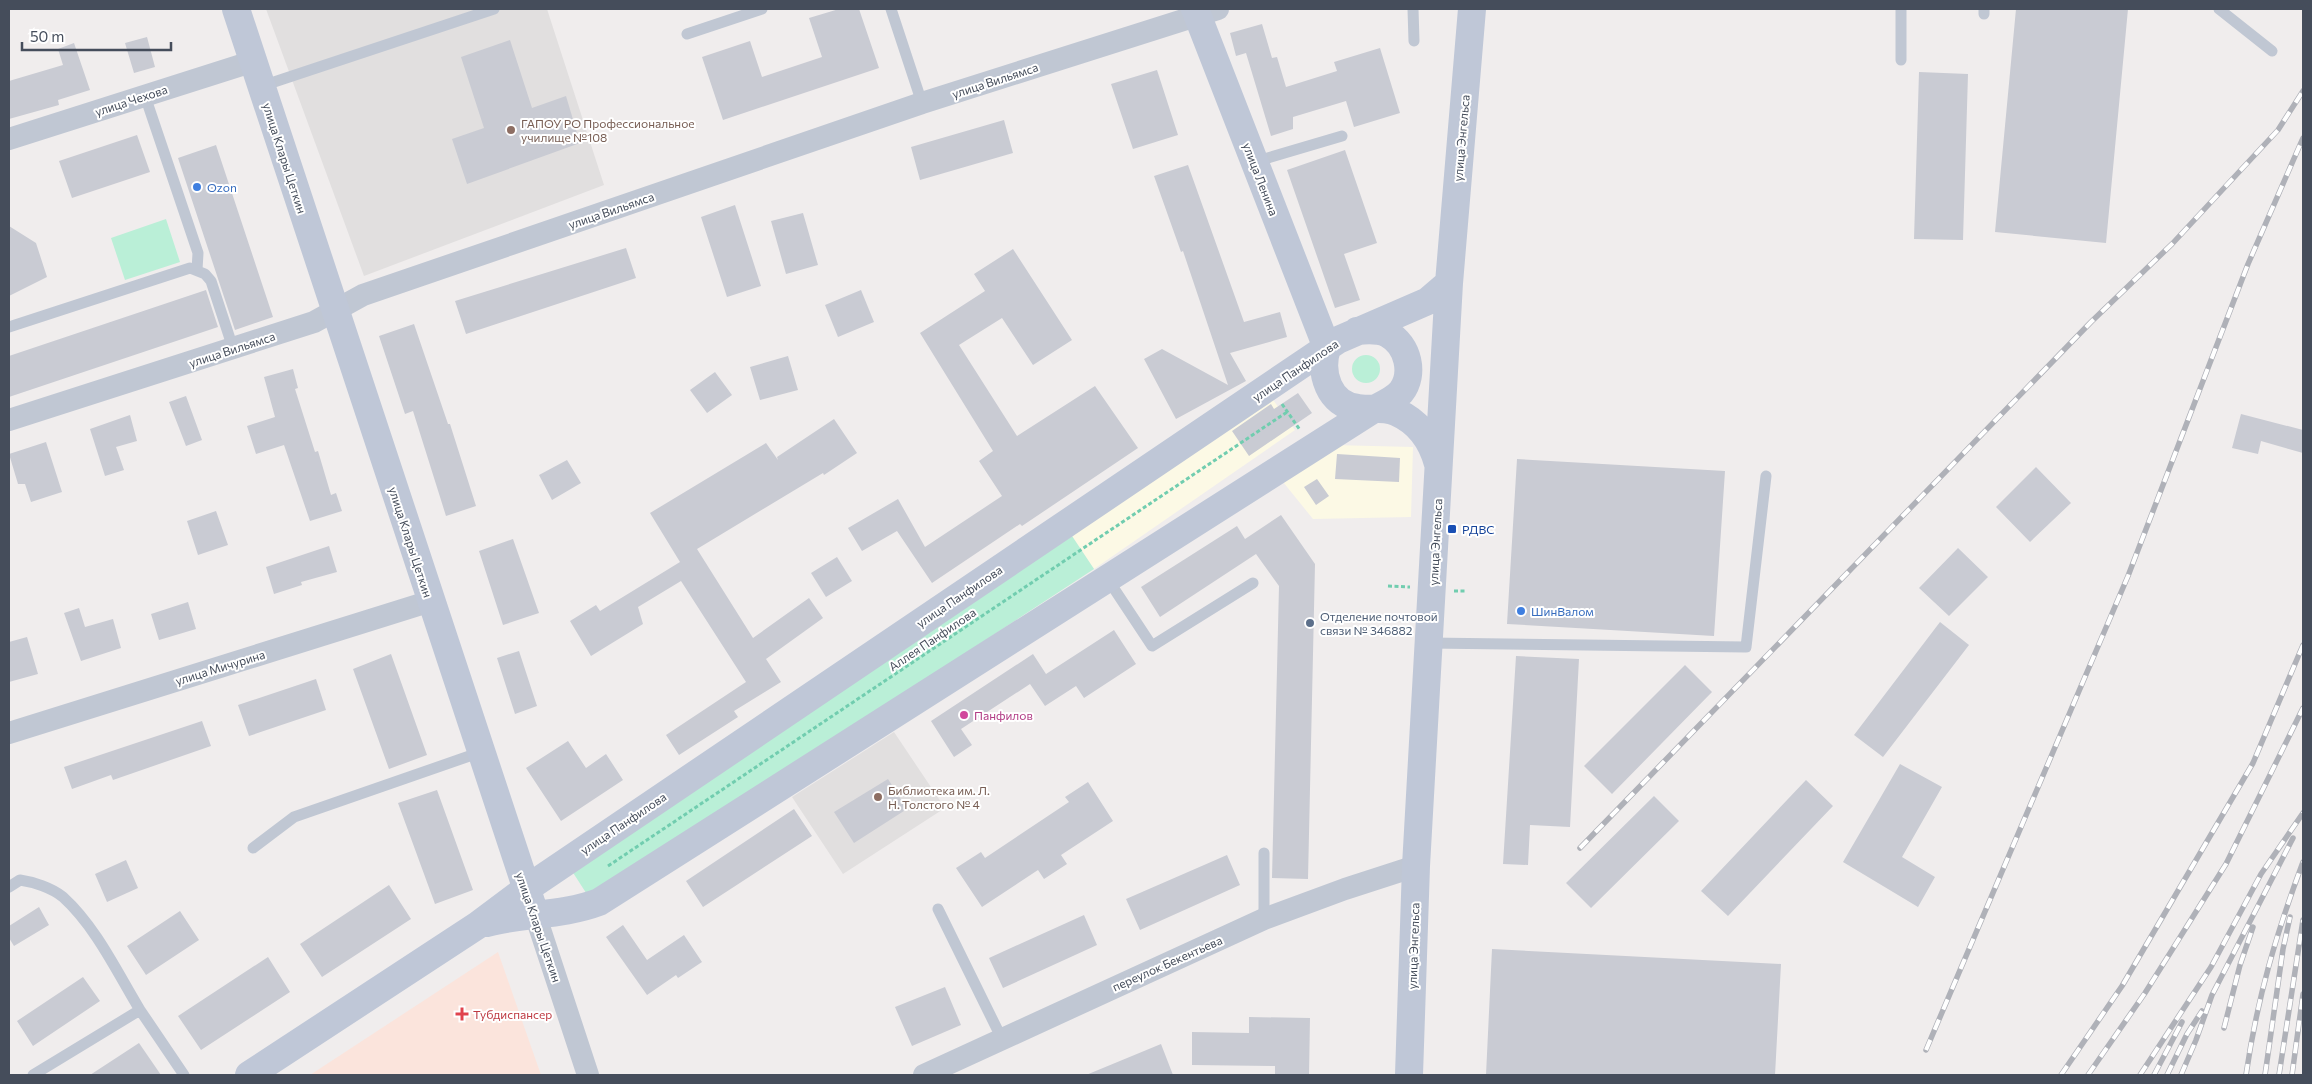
<svg xmlns="http://www.w3.org/2000/svg" width="2312" height="1084" font-family="Commissioner,sans-serif">
  <style>
    .commercial { fill: #fcf9e5 }
    .education { fill: #e1dfdf }
    .medical { fill: #fbe4dc }
    .green { fill: #baefd7 }
    .building { fill: #c9cbd3 }
    .lines { fill: none; stroke-linecap: round; stroke-linejoin: round }
    .path { stroke: #71cdaf; stroke-width: 3; stroke-dasharray: 4 2.5; stroke-linecap: butt }
    .lane { stroke: #c0c7d3; stroke-width: 11 }
    .street { stroke: #c0c7d3; stroke-width: 22 }
    .secondary { stroke: #bfc7d7; stroke-width: 28 }
    .rail-casing { stroke: #afb1b8; stroke-width: 5.5 }
    .rail { stroke: #fff; stroke-width: 4; stroke-dasharray: 11; stroke-linecap: butt }
    .education-dot { fill: #8d6e63; stroke: #fff; stroke-width: 2 }
    .shop-dot { fill: #3f7fe0; stroke: #fff; stroke-width: 2 }
    .transit-dot { fill: #1a4fb4; stroke: #fff; stroke-width: 2 }
    .service-dot { fill: #5c6f8a; stroke: #fff; stroke-width: 2 }
    .hotel-dot { fill: #d1479c; stroke: #fff; stroke-width: 2 }
    .health-dot { fill: #e0444e; stroke: #fff; stroke-width: 2 }
    .labels { text-anchor: middle; dominant-baseline: central; stroke-width: 4; stroke-linejoin: round; paint-order: stroke }
    .street-label { font-size: 12px; fill: #454d5b; stroke: #fff }
    .education-label { font-size: 12px; fill: #785e54; stroke: #fff; text-anchor: start }
    .shop-label { font-size: 12px; fill: #366cbe; stroke: #fff; text-anchor: start }
    .transit-label { font-size: 12px; fill: #164399; stroke: #fff; text-anchor: start }
    .service-label { font-size: 12px; fill: #4e5e75; stroke: #fff; text-anchor: start }
    .hotel-label { font-size: 12px; fill: #b23c85; stroke: #fff; text-anchor: start }
    .health-label { font-size: 12px; fill: #be3a42; stroke: #fff; text-anchor: start }
  </style>
  <rect width="100%" height="100%" fill="#f0eded"/>
  <path class="commercial" d="M1271,397L1295,430L1094,569L1072,536Z
    M1332,445L1413,447L1411,517L1313,519L1279,477Z"/>
  <path class="education" d="M266,9H547L604,185L364,276Z
    M894,732L945,808L843,874L792,797Z"/>
  <path class="medical" d="M498,952L541,1075H310Z"/>
  <path class="green" d="M166,219L180,262L125,280L111,238Z
    M1352 369a14 14 0 1 1 28 0a14 14 0 1 1-28 0Z
    M1072,536L1094,569L590,899L570,868Z"/>
  <path class="building" d="M839,9H859L879,68L723,120L702,57L750,41L762,77L822,57L809,18Z
    M2016,9H2128L2106,243L1995,232Z
    M1262,24L1272,58L1277,57L1286,87L1337,71L1334,62L1380,48L1400,113L1354,127L1346,101L1293,117V129L1271,136L1246,53L1236,56L1230,33Z
    M147,37L155,67L134,73L125,43Z
    M510,40L532,108L566,96L580,143L467,184L452,139L484,128L461,57Z
    M74,43L90,90L58,100L59,105L9,119V81L63,65L58,49Z
    M1157,70L1178,135L1133,149L1111,84Z
    M1919,72L1968,74L1963,240L1914,239Z
    M1004,120L1013,153L920,180L911,147Z
    M137,135L150,172L72,198L59,161Z
    M216,145L273,317L235,330L178,158Z
    M1345,150L1377,243L1344,254L1360,300L1335,308L1287,170Z
    M1188,165L1244,322L1280,312L1287,337L1230,353L1246,381L1176,419L1144,359L1162,349L1228,385L1183,251L1181,252L1154,176Z
    M735,205L761,286L727,297L701,217Z
    M803,213L818,265L786,274L771,221Z
    M9,226L36,243L47,277L9,296Z
    M626,248L636,278L466,334L455,301Z
    M1013,249L1072,340L1033,365L1002,318L959,345L1017,436L1095,386L1138,448L1022,526L1020,524L932,583L897,531L862,551L848,528L898,499L925,547L1002,496L979,461L993,451L920,333L985,291L974,274Z
    M206,290L218,327L9,397V356Z
    M861,290L874,322L838,337L825,305Z
    M414,324L448,424H450L476,506L446,516L413,411L405,414L379,336Z
    M788,356L798,390L760,400L750,367Z
    M293,369L298,388L295,389L315,452L318,451L331,495L336,493L342,511L310,521L284,445L256,454L247,426L275,417L264,377Z
    M715,372L732,395L707,413L690,390Z
    M1298,393L1312,413L1249,456L1232,431L1271,404L1274,409Z
    M186,396L202,440L186,446L169,402Z
    M2241,414L2303,430V453L2261,441L2258,454L2232,448Z
    M130,415L137,441L116,447L124,470L105,476L90,429Z
    M834,419L857,453L824,475L823,473L697,549L753,638L809,598L823,618L766,659L781,682L734,711L738,717L679,755L666,735L746,682L681,581L638,607L643,624L591,656L570,621L596,605L600,611L680,562L650,513L766,443L778,460L777,457Z
    M46,442L62,492L31,502L25,484H18L9,454Z
    M1337,454L1400,458L1399,482L1335,479Z
    M1517,459L1725,471L1714,636L1507,624Z
    M567,460L581,483L552,500L539,475Z
    M2036,467L2071,503L2030,542L1996,507Z
    M1317,479L1329,496L1316,505L1304,487Z
    M216,511L228,545L198,555L187,521Z
    M1281,515L1315,564L1308,879L1272,878L1279,586L1256,554L1160,617L1141,587L1237,526L1245,539Z
    M513,539L539,613L503,625L479,551Z
    M329,546L337,572L301,582L302,585L274,594L266,567Z
    M1958,548L1988,577L1949,616L1919,588Z
    M837,557L852,581L826,597L811,573Z
    M188,602L196,629L159,640L151,614Z
    M79,608L85,627L113,619L121,648L81,661L64,613Z
    M1940,622L1969,645L1883,757L1854,735Z
    M1114,630L1136,664L1084,698L1076,686L1045,706L1030,684L961,729L972,745L954,757L931,721L1033,654L1046,674Z
    M27,637L38,674L9,682V642Z
    M519,651L537,706L515,714L497,658Z
    M391,654L427,755L389,769L353,669Z
    M1516,656L1579,659L1570,827L1530,825L1528,865L1503,864Z
    M1685,665L1712,692L1612,794L1584,766Z
    M316,679L326,710L249,736L238,705Z
    M202,721L211,746L113,780L111,775L72,789L64,767Z
    M568,741L586,768L606,754L623,780L561,821L526,768Z
    M1900,764L1942,787L1902,857L1935,877L1918,907L1843,862Z
    M888,779L907,809L854,843L834,812Z
    M1806,780L1833,806L1728,916L1701,891Z
    M1088,782L1113,821L1061,855L1067,864L1044,879L1038,870L982,907L956,868L981,852L985,858L1069,802L1065,797Z
    M437,790L473,890L435,904L398,803Z
    M1654,796L1679,821L1591,908L1566,883Z
    M794,809L812,836L703,907L686,881Z
    M1227,855L1240,885L1140,930L1126,899Z
    M126,860L138,888L107,902L95,874Z
    M389,885L411,919L322,977L300,944Z
    M39,907L49,925L14,946L9,938V926Z
    M180,911L199,940L146,975L127,946Z
    M1084,915L1097,945L1003,988L989,958Z
    M623,925L647,960L684,935L702,962L678,978L676,975L647,995L606,937Z
    M1492,949L1781,964L1775,1075H1486Z
    M268,957L290,992L201,1050L178,1016Z
    M83,977L100,1001L33,1046L17,1021Z
    M945,987L961,1025L912,1046L895,1007Z
    M1249,1017L1310,1018L1309,1075H1275V1066L1192,1065V1032L1249,1033Z
    M139,1043L161,1075H90Z
    M1161,1044L1173,1075H1086Z"/>
  <g class="lines">
    <path class="path" d="M1282,404L1300,430
      M1388,586L1410,587
      M1454,591H1466
      M608,866L1287,412"/>
    <path class="lane" d="M891,9L922,103
      M1413,9L1414,41
      M2219,9L2272,51
      M1984,14V9
      M687,34L762,9
      M1901,60V9
      M262,86L494,9
      M145,96L198,253L197,270
      M1254,162L1342,136
      M9,327L190,268L205,274L211,281L233,348
      M1107,578L1152,646L1253,583
      M1429,643L1746,647L1766,476
      M253,848L294,817L481,752
      M1264,853V919
      M9,887L20,880C34,882 52,888 63,897C96,927 117,972 140,1010L33,1075
      M938,909L1002,1039
      M140,1010L184,1075"/>
    <path class="street" d="M9,139L254,61
      M9,420L314,322L363,295L922,103L1218,9
      M9,733L431,601
      M535,914L588,1075
      M924,1075L1264,919L1345,889L1416,866"/>
    <path class="secondary" d="M236,9L532,905
      M1195,9L1327,348
      M1327,348C1319,373 1329,405 1358,408C1371,410 1384,407 1396,412C1419,422 1432,441 1438,464
      M487,923C524,913 562,916 599,902L1374,409C1384,404 1394,400 1401,392C1415,374 1408,345 1388,334C1379,329 1367,330 1357,331
      M249,1075L478,925L526,889L1338,340L1428,301L1449,283
      M1409,1075L1416,866L1449,283L1472,9"/>
    <g class="rail-casing">
      <path id="rail" d="M1580,848L2091,322L2172,244L2278,130L2303,91
        M2224,1028L2240,965L2253,927
        M1926,1050L2128,576L2248,264L2303,138
        M2061,1075L2122,986L2253,763L2303,645
        M2088,1075L2145,993L2226,864L2303,708
        M2140,1075L2211,967L2261,874L2303,813
        M2154,1075L2182,1022
        M2167,1075L2187,1034L2202,1011
        M2181,1075L2196,1040L2212,995L2293,838
        M2246,1075C2257,999 2276,934 2303,862
        M2265,1075L2283,949L2290,917
        M2279,1075L2303,920
        M2292,1075L2303,994"/>
    </g>
    <use href="#rail" class="rail"/>
  </g>
  <g class="education-dot">
    <circle cx="511" cy="130" r="5"/>
    <circle cx="878" cy="797" r="5"/>
  </g>
  <g class="shop-dot">
    <circle cx="197" cy="187" r="5"/>
    <circle cx="1521" cy="611" r="5"/>
  </g>
  <rect class="transit-dot" x="1447" y="524" width="10" height="10" rx="2.5"/>
  <circle class="service-dot" cx="1310" cy="623" r="5"/>
  <circle class="hotel-dot" cx="964" cy="715" r="5"/>
  <path class="health-dot" d="M459.5 1006.5h5v5h5v5h-5v5h-5v-5h-5v-5h5z"/>
  <g class="labels">
    <g class="street-label">
      <text transform="translate(995 80) rotate(-18)">улица Вильямса</text>
      <text transform="translate(131 100) rotate(-18)">улица Чехова</text>
      <text transform="translate(1461 138) rotate(-85)">улица Энгельса</text>
      <text transform="translate(285 158) rotate(72)">улица Клары Цеткин</text>
      <text transform="translate(1261 179) rotate(69)">улица Ленина</text>
      <text transform="translate(611 210) rotate(-19)">улица Вильямса</text>
      <text transform="translate(232 349) rotate(-18)">улица Вильямса</text>
      <text transform="translate(1295 370) rotate(-34)">улица Панфилова</text>
      <text transform="translate(411 542) rotate(72)">улица Клары Цеткин</text>
      <text transform="translate(1435 542) rotate(-87)">улица Энгельса</text>
      <text transform="translate(959 596) rotate(-34)">улица Панфилова</text>
      <text transform="translate(932 639) rotate(-34)">Аллея Панфилова</text>
      <text transform="translate(220 667) rotate(-17)">улица Мичурина</text>
      <text transform="translate(623 823) rotate(-34)">улица Панфилова</text>
      <text transform="translate(539 927) rotate(71)">улица Клары Цеткин</text>
      <text transform="translate(1413 946) rotate(-88)">улица Энгельса</text>
      <text transform="translate(1167 963) rotate(-24)">переулок Бекентьева</text>
    </g>
    <g class="education-label">
      <text x="521" y="123">ГАПОУ РО Профессиональное<tspan x="521" dy="14">училище №108</tspan></text>
      <text x="888" y="790">Библиотека им. Л.<tspan x="888" dy="14">Н. Толстого № 4</tspan></text>
    </g>
    <g class="shop-label">
      <text x="207" y="187">Ozon</text>
      <text x="1531" y="611">ШинВалом</text>
    </g>
    <g class="transit-label">
      <text x="1462" y="529">РДВС</text>
    </g>
    <g class="service-label">
      <text x="1320" y="616">Отделение почтовой<tspan x="1320" dy="14">связи № 346882</tspan></text>
    </g>
    <g class="hotel-label">
      <text x="974" y="715">Панфилов</text>
    </g>
    <g class="health-label">
      <text x="473" y="1014">Тубдиспансер</text>
    </g>
  </g>
  <rect width="2312" height="1084" fill="none" stroke="#454d5b" stroke-width="20"/>
  <path d="M22 42v8h149v-8" fill="none" stroke="#454d5b" stroke-width="2.5"/>
  <text x="30" y="42" font-size="15" fill="#454d5b" stroke="#ffffff" stroke-width="4" paint-order="stroke">50 m</text>
</svg>
